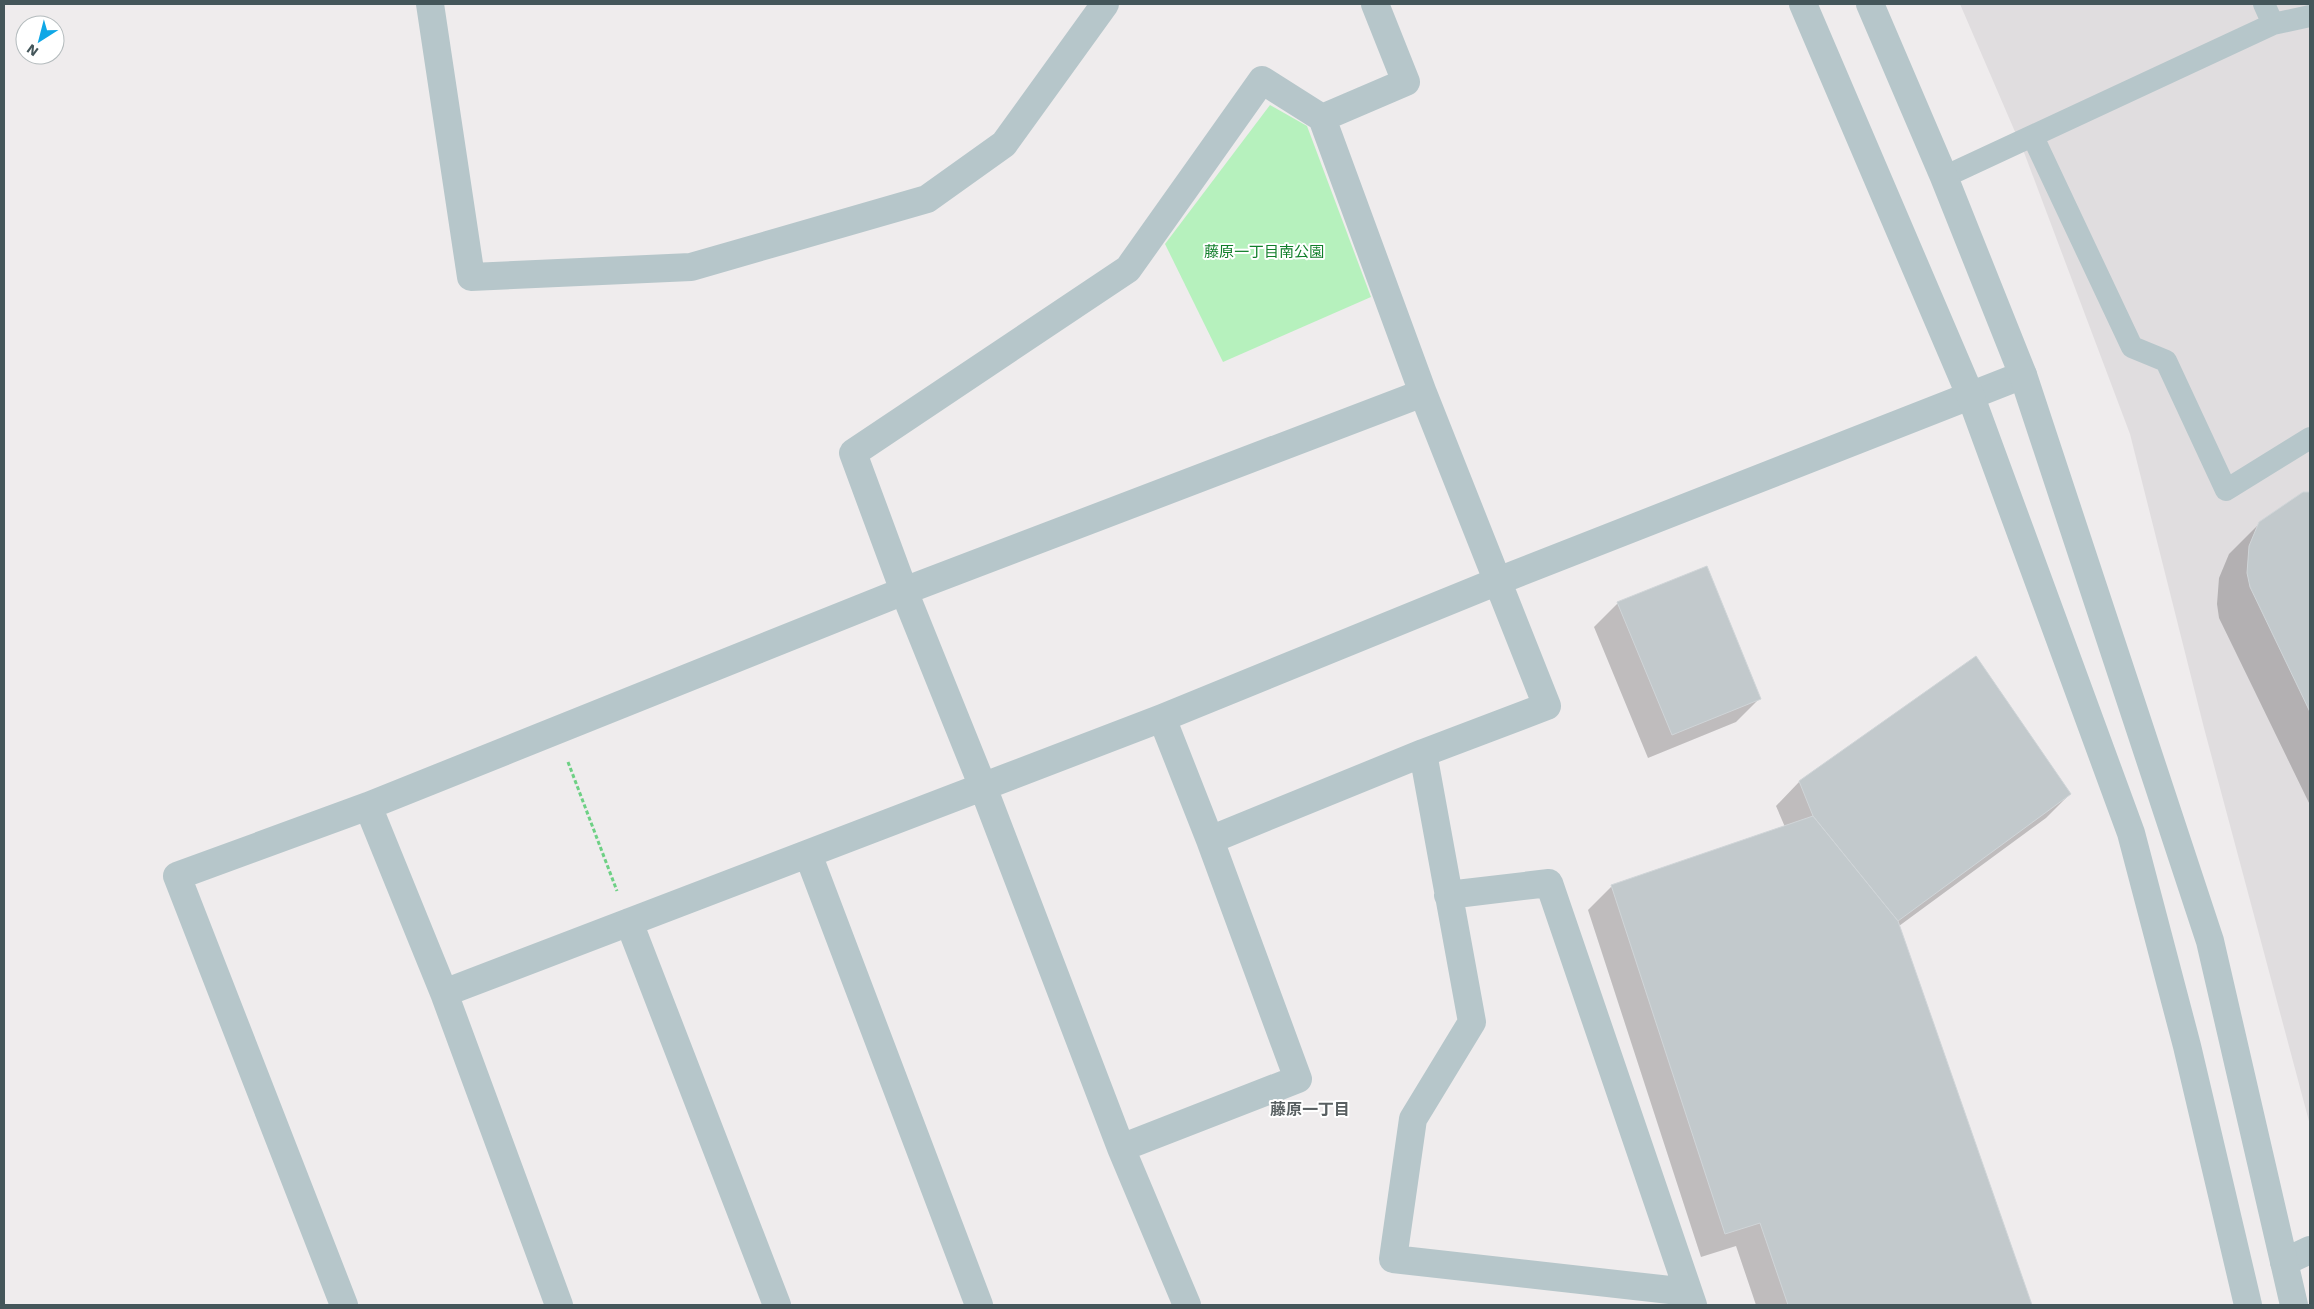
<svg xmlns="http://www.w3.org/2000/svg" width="2314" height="1309" font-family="'Work Sans','Noto Sans JP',sans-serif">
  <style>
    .education { fill: #e0dddf }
    .green { fill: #b6f1bd }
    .shadow { fill: #0003 }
    .building { fill: #c2c9cc; stroke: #d0d5d8 }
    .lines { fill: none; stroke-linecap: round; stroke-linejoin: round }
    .path { stroke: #6dd084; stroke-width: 3; stroke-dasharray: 4 2.5; stroke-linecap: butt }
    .service { stroke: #b6c6ca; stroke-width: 22 }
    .pedestrian { stroke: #b6c6ca; stroke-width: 28 }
    .minor { stroke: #b6c6ca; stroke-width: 28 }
    .tertiary { stroke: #b6c6ca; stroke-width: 28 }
    .labels { text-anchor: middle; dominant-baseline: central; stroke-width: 4; stroke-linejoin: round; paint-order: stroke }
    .park-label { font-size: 15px; fill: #117f2a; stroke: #fff }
    .neighbourhood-label { font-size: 16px; font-weight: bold; fill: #585f61; stroke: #fff }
  </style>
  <rect width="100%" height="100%" fill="#efeced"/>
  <path class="education" d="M1960,4H2310V1125L2204,728L2130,434L2025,155Z"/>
  <path class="green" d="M1270,105L1307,126L1371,297L1223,362L1165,244Z"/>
  <path class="shadow" d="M2303,493H2310V805L2219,618L2217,604L2219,578L2229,554L2260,523Z
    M1618,603L1760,698L1736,722L1648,758L1594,627Z
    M1976,658L2070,794L2046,818L1899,926L2031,1305H1756L1736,1246L1701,1257L1588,910L1612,886L1785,827L1776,806L1799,782Z"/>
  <path class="building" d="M2303,492H2310V712L2250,587L2247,573L2249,546L2259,522Z
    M1707,566L1761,699L1672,735L1617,602Z
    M1976,656L2071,794L1898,921L1813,816L1799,781Z
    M1813,816L1898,921L2032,1305H1788L1760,1223L1725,1234L1611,885Z"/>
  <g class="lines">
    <path class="path" d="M568,762L617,891"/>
    <path class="service" d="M2264,4L2273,24
      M2033,137L2132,347L2166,361L2226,490L2310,438
      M1944,177L2273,24L2310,16"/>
    <path class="pedestrian" d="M2284,1262L2310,1250"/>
    <path class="minor" d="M430,4L471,277L691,267L927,199L1004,144L1105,4
      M1322,118L1406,82L1375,4
      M1423,753L1472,1022L1413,1119L1393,1259L1688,1292
      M368,806L444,993L559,1305
      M808,854L979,1305
      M1448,895L1549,883L1693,1305
      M629,922L777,1305
      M444,993L1162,718L1498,581L2023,375
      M1121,1148L1298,1079L1210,840L1162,718
      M344,1305L177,876L368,806L904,591L1423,393L1547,706L1423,753L1210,840
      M1187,1305L1121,1148L983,787L904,591L853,453L1128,269L1262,80L1322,118L1423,393"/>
    <path class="tertiary" d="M1803,4L1971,397L2131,833L2187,1046L2248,1305
      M1870,4L1944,177L2023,375L2210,941L2294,1305"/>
  </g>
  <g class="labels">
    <g class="park-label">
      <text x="1264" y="252">藤原一丁目南公園</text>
    </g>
    <g class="neighbourhood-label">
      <text x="1310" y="1109">藤原一丁目</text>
    </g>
  </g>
  <rect width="2314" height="1309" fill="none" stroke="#44565a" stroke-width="10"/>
  <g transform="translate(40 40) rotate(216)"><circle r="24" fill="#ffffff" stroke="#b4bbbd"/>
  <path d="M0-4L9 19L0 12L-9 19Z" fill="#0fa7e6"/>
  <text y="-8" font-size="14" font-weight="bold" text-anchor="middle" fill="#44565a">N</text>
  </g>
</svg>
